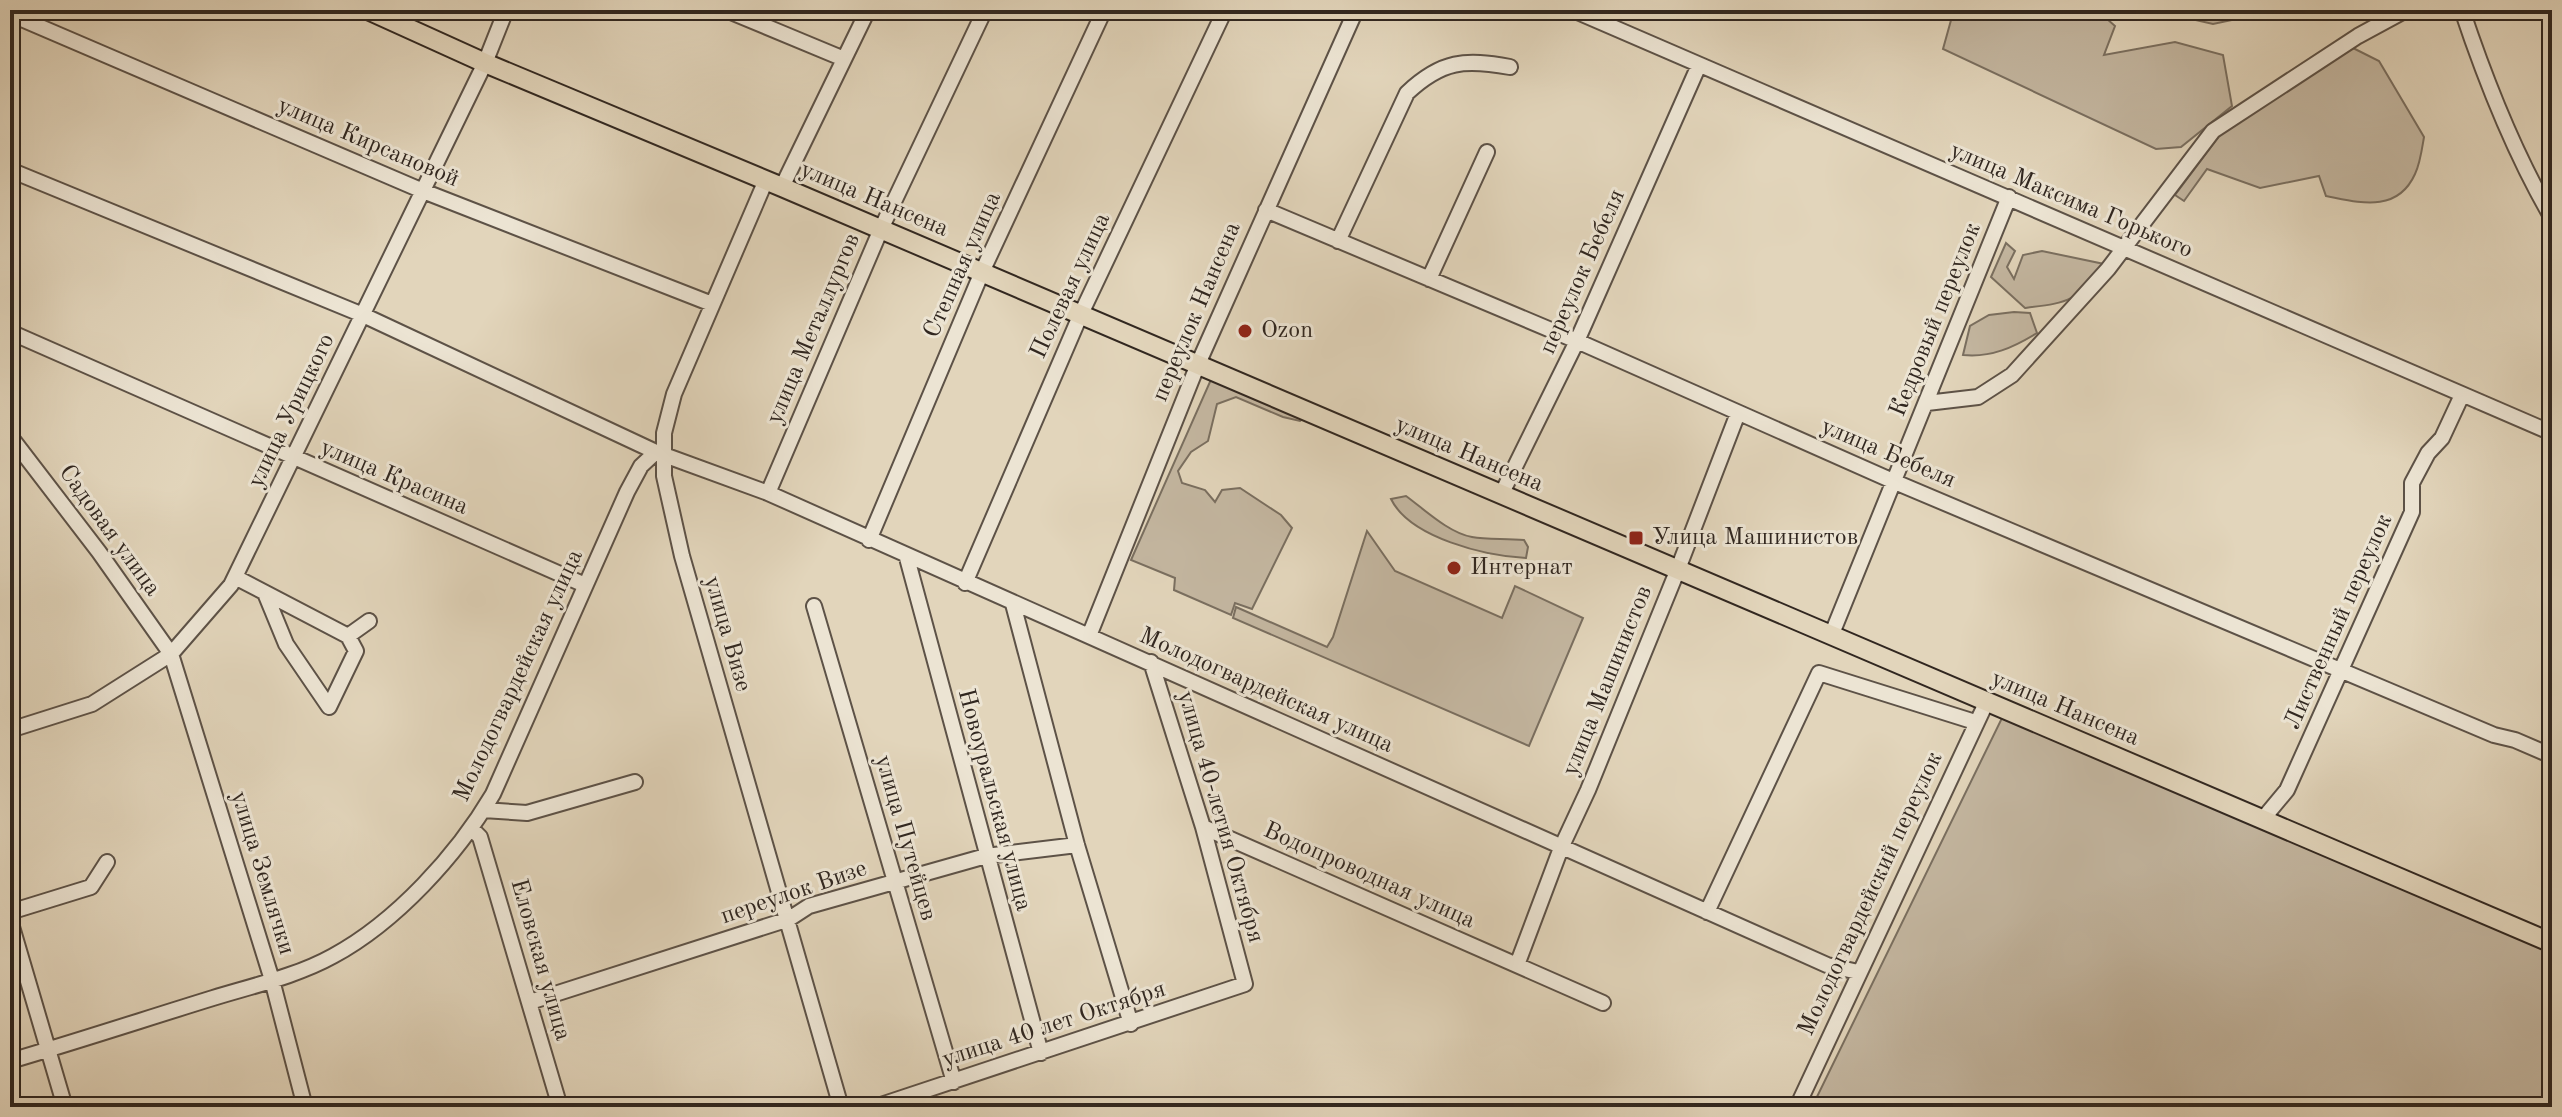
<svg xmlns="http://www.w3.org/2000/svg" width="2562" height="1117" font-family="'Old Standard TT',serif">
  <style>
    .green { fill: #c4b7a1; stroke: #7a6f60; stroke-width: 2 }
    .lines { fill: none; stroke-linecap: round; stroke-linejoin: round }
    .minor-casing { stroke: #5d5247; stroke-width: 18 }
    .major-casing { stroke: #312720; stroke-width: 22 }
    .minor { stroke: #ece4d3; stroke-width: 14 }
    .major { stroke: #e2d5bb; stroke-width: 18 }
    .poi-dot { fill: #8f2418; stroke: #ece4d3; stroke-width: 3 }
    .labels { text-anchor: middle; dominant-baseline: central; stroke-width: 6; stroke-linejoin: round; paint-order: stroke }
    .street-label { font-size: 24px; fill: #312720; stroke: #ece4d3 }
    .poi-label { font-size: 24px; fill: #312720; stroke: #ece4d3; text-anchor: start }
  </style>
  <rect width="100%" height="100%" fill="#e2d5bb"/>
  <filter id="stains"><feTurbulence type="fractalNoise" baseFrequency=".0025" numOctaves="4"/><feColorMatrix values="0 0 0 0 .2 0 0 0 0 .09 0 0 0 0 .02 0 0 0 .5 -.17"/></filter>
  <radialGradient id="worn" r=".72"><stop offset=".6" stop-color="#630" stop-opacity="0"/><stop offset="1" stop-color="#630" stop-opacity=".3"/></radialGradient>
  <path class="green" d="M1951,10H2097L2115,26L2104,55L2175,42L2223,55L2232,106L2181,147L2156,149L1943,49L1953,13Z
    M2152,10H2279L2213,24Z
    M2353,48L2379,61L2424,137C2422,149 2420,164 2415,174C2397,214 2358,202 2326,196L2319,176L2260,188L2207,169L2184,201L2175,195L2220,135Z
    M2006,243L2015,251L2007,267L2014,279L2023,255L2042,251L2104,264C2074,302 2073,302 2025,308L1991,277Z
    M2014,312L2030,313L2037,333C2014,347 1991,358 1963,355L1970,326L1989,315Z
    M1213,375L1306,416L1300,421L1283,417L1236,397L1217,404L1208,441L1191,452L1178,471L1182,483L1205,490L1215,502L1222,490L1240,488L1281,515L1292,528L1252,609L1235,603L1231,615L1174,590L1175,578L1131,560Z
    M1406,496C1425,510 1449,533 1472,537C1487,540 1507,538 1524,540L1528,547L1526,558C1486,556 1410,538 1391,499Z
    M1367,531L1395,571L1502,618L1515,586L1583,618L1529,746L1233,618L1236,607L1327,647L1333,637Z
    M2002,718L2552,951V1107H1812Z"/>
  <g class="lines">
    <g class="minor-casing">
      <path id="minor" d="M726,10L844,59
        M1573,10L2552,433
        M2462,10C2486,82 2514,153 2552,218
        M10,14L423,191L712,304
        M10,170L363,315L656,452
        M766,180L674,394L664,433V476L682,556L841,1107
        M782,187L868,10
        M1266,210L1577,341L1895,482L2494,735L2515,740L2552,756
        M1338,241L1407,93C1442,60 1465,59 1510,67
        M1429,279L1487,152
        M10,332L585,585
        M1927,403L1978,397L2012,375L2108,269L2213,131L2358,36L2406,10
        M10,436L99,552L171,654L272,980L305,1107
        M768,493L881,229L985,10
        M1501,495L1577,341L1699,65
        M869,540L982,272L1104,10
        M907,558L1041,1053
        M235,577L348,636L369,621
        M965,583L1080,316L1225,10
        M265,593L286,644L329,707L356,651L348,636
        M1013,604L1077,845L1131,1024
        M814,606L954,1082
        M1089,636L1198,364L1356,10
        M1831,636L2009,197
        M10,730L92,704L171,654L231,585L485,63L506,10
        M483,810L527,813L635,782
        M2262,820L2287,790L2412,512V483L2428,453L2442,438L2462,395
        M1203,827L1603,1003
        M472,829L480,837L560,1107
        M10,912L91,887L107,862
        M1707,912L1819,673L1975,722
        M10,920L65,1107
        M1517,965L1561,848L1588,790L1678,569L1738,413
        M530,1002L789,919L809,906L986,856L1077,845
        M10,1061C78,1041 145,1019 213,998C252,986 297,976 333,956C396,922 457,855 493,794L627,492L641,466L656,452L768,493L1827,965L1858,972
        M875,1107L1245,984L1203,827L1151,662
        M1797,1107L1987,701"/>
    </g>
    <g class="major-casing">
      <path id="major" d="M368,10L485,63L782,187L2552,943"/>
    </g>
    <use href="#minor" class="minor"/>
    <use href="#major" class="major"/>
  </g>
  <g class="poi-dot">
    <circle cx="1245" cy="331" r="8"/>
    <rect x="1628" y="530" width="16" height="16" rx="4"/>
    <circle cx="1454" cy="568" r="8"/>
  </g>
  <g class="labels">
    <g class="street-label">
      <text transform="translate(368 143) rotate(23)">улица Кирсановой</text>
      <text transform="translate(874 200) rotate(23)">улица Нансена</text>
      <text transform="translate(2071 201) rotate(23)">улица Максима Горького</text>
      <text transform="translate(963 265) rotate(-66)">Степная улица</text>
      <text transform="translate(1583 272) rotate(-66)">переулок Бебеля</text>
      <text transform="translate(1071 286) rotate(-65)">Полевая улица</text>
      <text transform="translate(1197 312) rotate(-67)">переулок Нансена</text>
      <text transform="translate(1936 320) rotate(-68)">Кедровый переулок</text>
      <text transform="translate(814 329) rotate(-67)">улица Металлургов</text>
      <text transform="translate(292 411) rotate(-64)">улица Урицкого</text>
      <text transform="translate(1888 454) rotate(23)">улица Бебеля</text>
      <text transform="translate(1469 455) rotate(23)">улица Нансена</text>
      <text transform="translate(394 478) rotate(23)">улица Красина</text>
      <text transform="translate(109 531) rotate(54)">Садовая улица</text>
      <text transform="translate(2339 622) rotate(-66)">Лиственный переулок</text>
      <text transform="translate(727 634) rotate(74)">улица Визе</text>
      <text transform="translate(519 676) rotate(-65)">Молодогвардейская улица</text>
      <text transform="translate(1608 681) rotate(-68)">улица Машинистов</text>
      <text transform="translate(1266 691) rotate(24)">Молодогвардейская улица</text>
      <text transform="translate(2065 709) rotate(23)">улица Нансена</text>
      <text transform="translate(994 800) rotate(75)">Новоуральская улица</text>
      <text transform="translate(1220 817) rotate(74)">улица 40-летия Октября</text>
      <text transform="translate(905 838) rotate(74)">улица Путейцев</text>
      <text transform="translate(262 873) rotate(73)">улица Землячки</text>
      <text transform="translate(1369 876) rotate(24)">Водопроводная улица</text>
      <text transform="translate(794 893) rotate(-19)">переулок Визе</text>
      <text transform="translate(1871 894) rotate(-65)">Молодогвардейский переулок</text>
      <text transform="translate(540 960) rotate(74)">Еловская улица</text>
      <text transform="translate(1054 1025) rotate(-18)">улица 40 лет Октября</text>
    </g>
    <g class="poi-label">
      <text x="1261" y="331">Ozon</text>
      <text x="1652" y="538">Улица Машинистов</text>
      <text x="1470" y="568">Интернат</text>
    </g>
  </g>
  <rect width="2562" height="1117" fill="none" stroke="#e2d5bb" stroke-width="40"/>
  <rect x="12" y="12" width="2538" height="1093" fill="none" stroke="#312720" stroke-width="4"/>
  <rect x="20" y="20" width="2522" height="1077" fill="none" stroke="#312720" stroke-width="2"/>
  <rect width="100%" height="100%" filter="url(#stains)"/>
  <rect width="100%" height="100%" fill="url(#worn)"/>
</svg>
